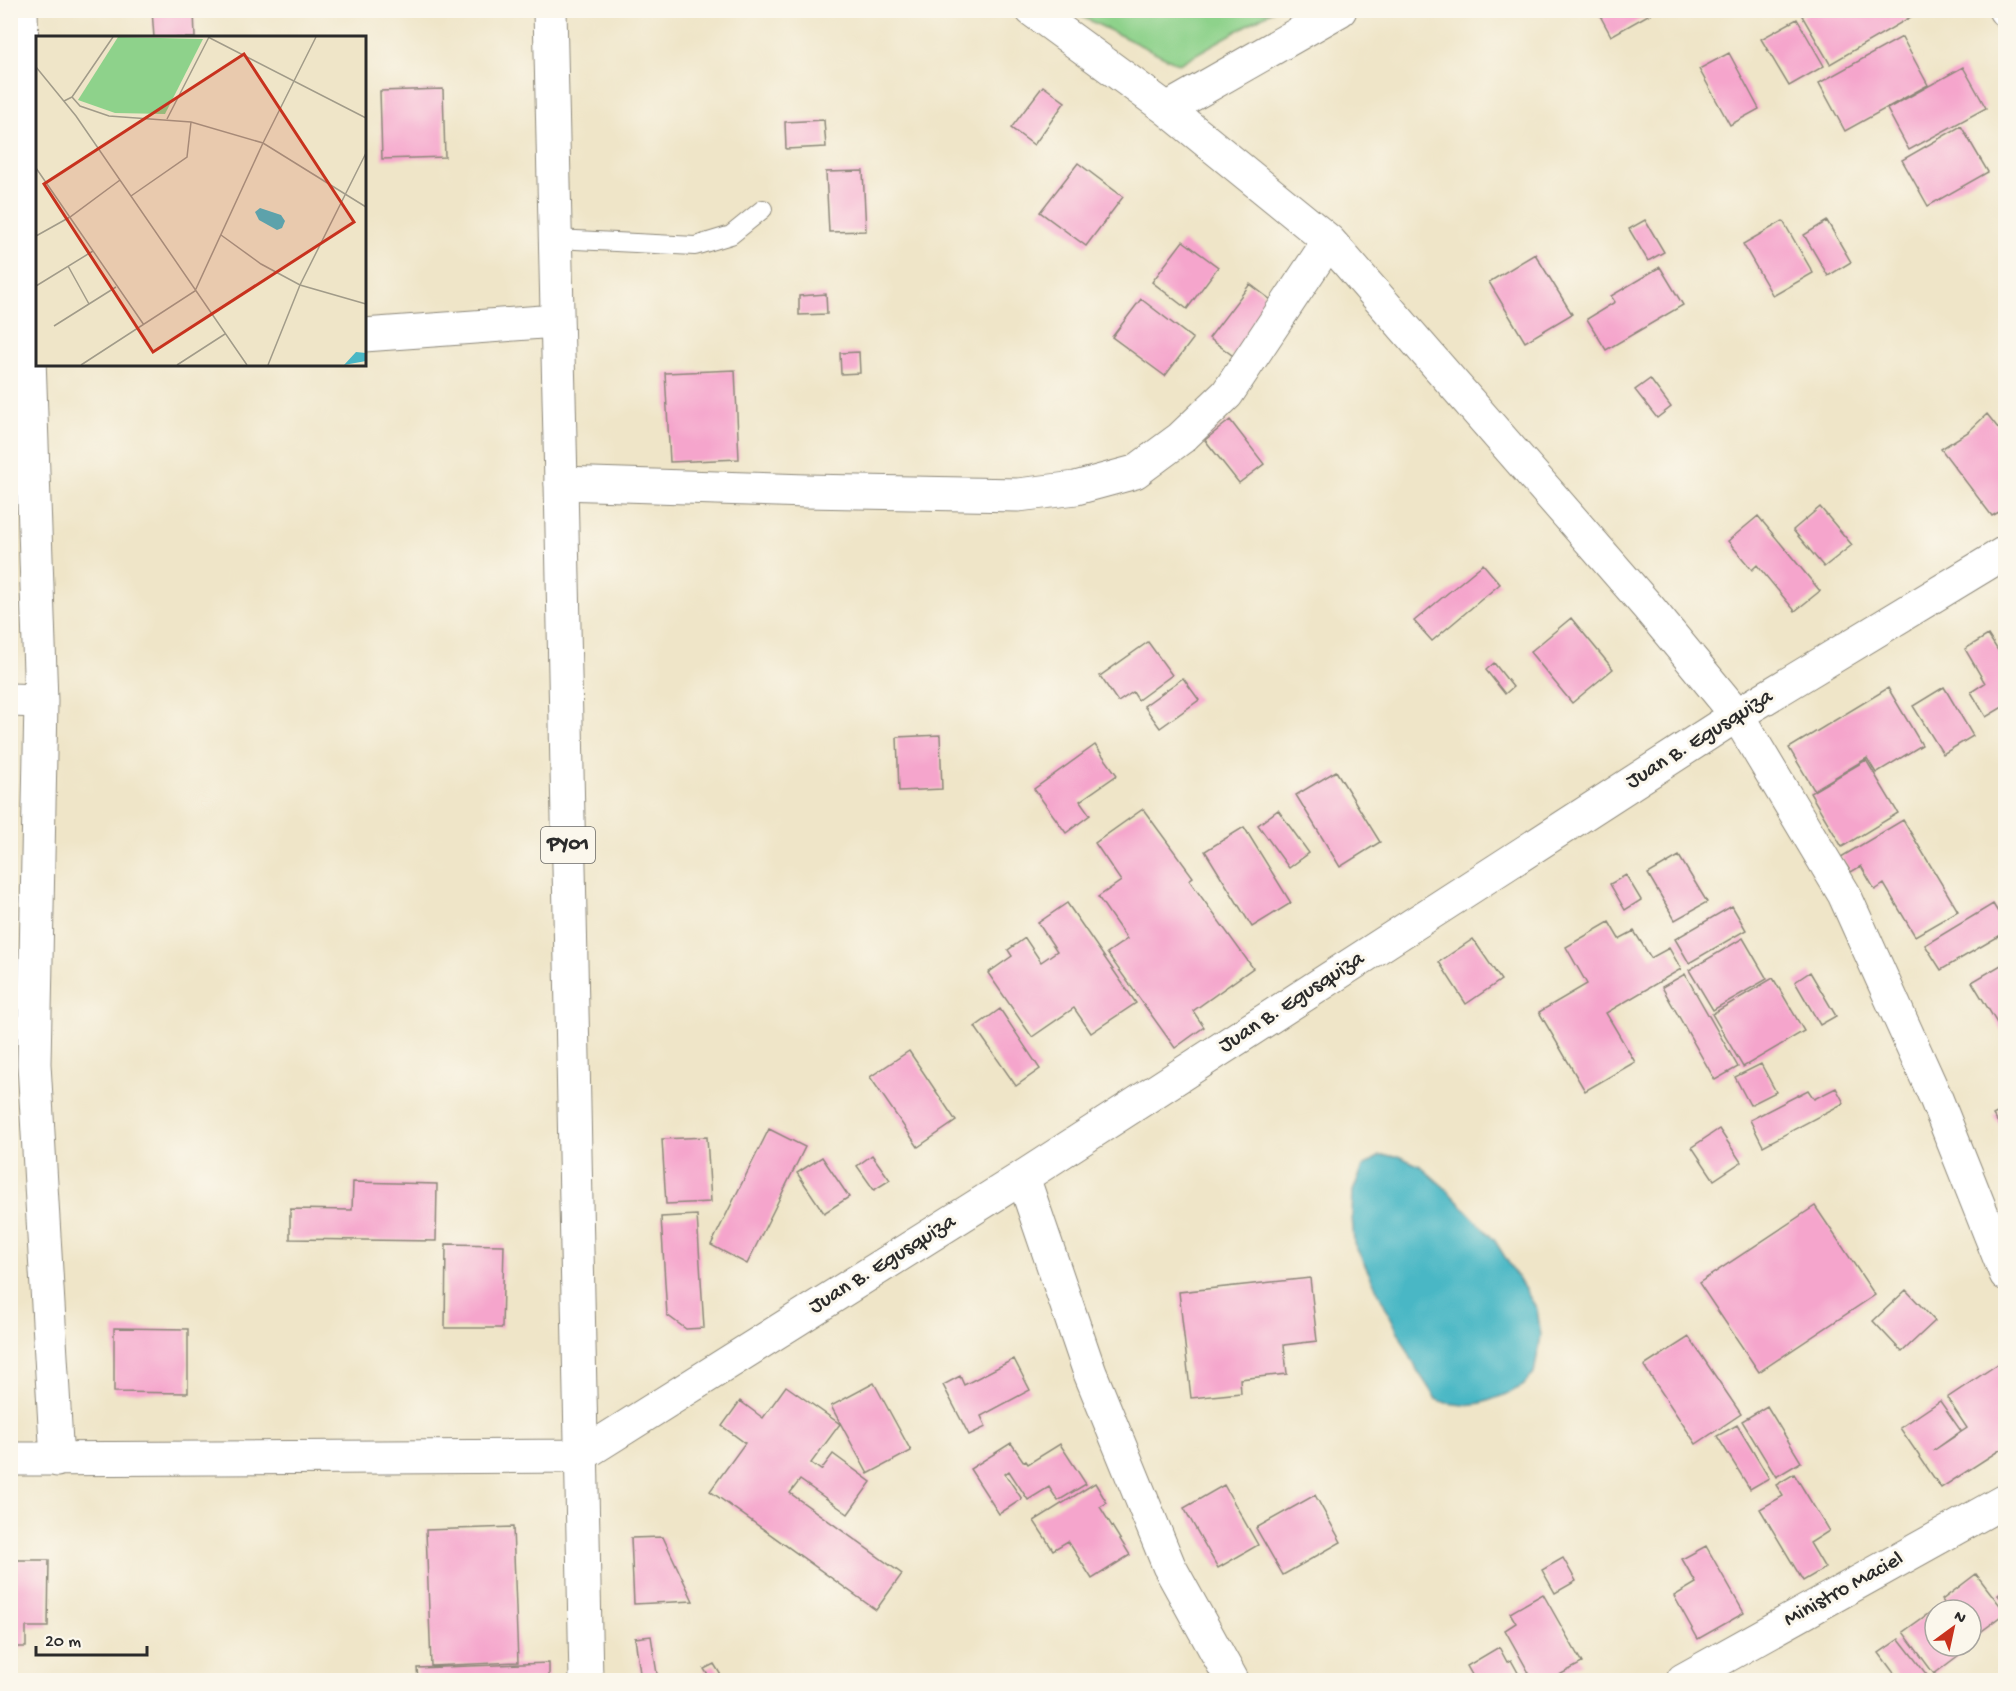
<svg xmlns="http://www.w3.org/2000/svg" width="2016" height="1691" font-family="'Gochi Hand',sans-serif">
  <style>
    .green { fill: #8ed28b; stroke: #5c7e5b; stroke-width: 1.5 }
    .water { fill: #4ab7c5; stroke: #3a7178; stroke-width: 1.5 }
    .building { fill: #f5a5cc }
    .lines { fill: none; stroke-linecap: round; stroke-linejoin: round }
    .lane-casing { stroke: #8d887a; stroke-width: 20 }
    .street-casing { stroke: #8d887a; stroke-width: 35 }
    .highway-casing { stroke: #8d887a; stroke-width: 35 }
    .lane { stroke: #fff; stroke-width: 18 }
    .street { stroke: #fff; stroke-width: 33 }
    .highway { stroke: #fff; stroke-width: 33 }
    .labels { text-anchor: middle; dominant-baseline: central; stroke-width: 6; stroke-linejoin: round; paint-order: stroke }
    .shield { fill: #fbf7ec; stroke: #696865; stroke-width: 1.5 }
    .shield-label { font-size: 21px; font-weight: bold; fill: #2b2b2b }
    .street-label { font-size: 22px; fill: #2b2b2b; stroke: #fbf7ec }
    .inset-road { fill: none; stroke: #a19b89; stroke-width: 1.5 }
    .view { fill: #c8321e; fill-opacity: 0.15; stroke: #c8321e; stroke-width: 3 }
    .inset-edge { fill: none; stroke: #2b2b2b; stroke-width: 3 }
  </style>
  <rect width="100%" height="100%" fill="#fbf7ec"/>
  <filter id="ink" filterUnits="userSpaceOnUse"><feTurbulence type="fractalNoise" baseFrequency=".0167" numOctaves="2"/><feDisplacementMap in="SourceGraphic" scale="12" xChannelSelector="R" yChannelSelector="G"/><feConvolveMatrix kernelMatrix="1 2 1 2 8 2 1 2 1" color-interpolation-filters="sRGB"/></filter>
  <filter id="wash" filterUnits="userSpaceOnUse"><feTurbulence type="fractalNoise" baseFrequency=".008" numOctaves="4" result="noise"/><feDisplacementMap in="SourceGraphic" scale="24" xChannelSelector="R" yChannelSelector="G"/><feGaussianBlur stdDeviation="1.35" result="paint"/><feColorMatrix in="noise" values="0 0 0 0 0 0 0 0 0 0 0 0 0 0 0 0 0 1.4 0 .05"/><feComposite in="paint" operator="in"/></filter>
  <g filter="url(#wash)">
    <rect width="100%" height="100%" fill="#efe5c8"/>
    <path class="green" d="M1070,11H1272L1179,64Z"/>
    <path class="water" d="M1379,1156H1398L1420,1166L1445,1188L1495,1241L1537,1309L1541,1336L1534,1373L1523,1386L1504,1395L1482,1403L1465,1405L1446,1403L1436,1399L1417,1370L1354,1243L1352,1216L1353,1191L1363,1167Z"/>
    <g id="blocks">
      <path class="building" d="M152,10H194L195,38H154Z
        M1597,10H1657L1611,36Z
        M1812,10H1914L1916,14L1830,64L1802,16Z
        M1797,19L1824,66L1789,86L1761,39Z
        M1902,37L1928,85L1845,131L1819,83Z
        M1729,53L1759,109L1730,125L1699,69Z
        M1963,67L1986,108L1909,150L1887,109Z
        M1043,86L1065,102L1034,145L1011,128Z
        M443,89L445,157L382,159L380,91Z
        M824,120L826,147L786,149L785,122Z
        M1961,126L1988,172L1928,206L1902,160Z
        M1078,163L1123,197L1086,246L1040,212Z
        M863,171L866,231L829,232L826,172Z
        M1645,220L1664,252L1648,261L1629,229Z
        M1783,221L1813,273L1773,296L1743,244Z
        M1827,221L1851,262L1828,276L1804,235Z
        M1183,241L1218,267L1187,309L1152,282Z
        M1535,254L1572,314L1525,342L1489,282Z
        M1660,267L1683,305L1606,350L1587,319L1615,302L1611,296Z
        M1250,284L1276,304L1236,358L1209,338Z
        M826,294L827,314L799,315V296Z
        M1141,299L1193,339L1165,376L1112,337Z
        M859,352L860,373L841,374L840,353Z
        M735,370L739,459L670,462L665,373Z
        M1650,379L1671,407L1657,418L1635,390Z
        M1987,414L2006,438V508L1992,516L1941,449L1968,432Z
        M1230,420L1264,464L1239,483L1205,440Z
        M1820,507L1852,545L1824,567L1793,530Z
        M1758,516L1820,591L1795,611L1757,565L1752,570L1728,541Z
        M1483,564L1500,584L1432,641L1414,621Z
        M1571,618L1613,669L1572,703L1530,652Z
        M1988,635L2006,663V705L1986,717L1971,692L1985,683L1965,649Z
        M1148,642L1172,675L1138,700L1133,692L1118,702L1100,676Z
        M2006,646V660L2000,650Z
        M1494,663L1513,687L1505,694L1486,670Z
        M1183,678L1199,700L1160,728L1144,706Z
        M1944,687L1973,736L1943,754L1913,706Z
        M1888,688L1922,745L1876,773L1867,758L1814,790L1789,748Z
        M940,735L942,789L899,791L897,737Z
        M1095,745L1117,775L1080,801L1090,815L1066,833L1034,789Z
        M1866,760L1898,813L1842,847L1810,793Z
        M1336,771L1380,842L1340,867L1296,795Z
        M1143,809L1193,877L1189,880L1253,968L1193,1011L1204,1027L1175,1048L1107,953L1127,939L1098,897L1121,881L1095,843Z
        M1278,810L1309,853L1289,868L1258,825Z
        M1903,820L1958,911L1915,936L1884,884L1875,890L1861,866L1851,872L1841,857Z
        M1244,827L1291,903L1252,927L1205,851Z
        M1679,856L1707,902L1675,920L1648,874Z
        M1626,875L1641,900L1625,910L1610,884Z
        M1067,903L1136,1003L1091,1033L1074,1008L1032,1037L988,973L1012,956L1008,950L1025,938L1041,962L1057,951L1038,923Z
        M1993,904L2006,925V932L1941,970L1925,945Z
        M1732,906L1746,930L1689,963L1675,939Z
        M1609,922L1619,939L1634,931L1651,958L1669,948L1681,969L1606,1013L1635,1062L1585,1091L1539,1012L1587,984L1566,947Z
        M1743,938L1767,979L1713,1010L1689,970Z
        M1473,939L1501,980L1466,1004L1439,962Z
        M2006,962V1038L1972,982Z
        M1810,972L1836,1016L1820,1025L1795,982Z
        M1685,974L1738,1067L1715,1080L1662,987Z
        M1773,978L1804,1031L1743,1067L1712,1014Z
        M1000,1009L1040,1069L1016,1086L975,1027Z
        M909,1051L956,1121L918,1147L870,1077Z
        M1761,1064L1776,1092L1750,1105L1735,1077Z
        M1836,1088L1844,1103L1763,1146L1750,1120L1808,1090L1814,1099Z
        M2006,1108V1135L1993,1115Z
        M769,1129L805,1147L747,1264L711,1245Z
        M1719,1129L1741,1162L1714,1180L1692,1147Z
        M707,1137L711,1202L666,1204L662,1139Z
        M872,1155L890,1180L874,1190L857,1166Z
        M822,1157L849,1197L824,1213L797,1173Z
        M353,1182L437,1184L436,1241L290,1239V1209L352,1210Z
        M1815,1206L1875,1295L1759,1372L1699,1283Z
        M697,1215L704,1328L686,1329L667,1315L661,1217Z
        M446,1244L504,1245L502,1328H445Z
        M1310,1278L1317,1341L1284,1345L1287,1374L1240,1379L1241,1393L1191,1398L1179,1292Z
        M1906,1290L1935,1321L1902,1352L1873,1321Z
        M114,1328L188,1329V1393L114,1392Z
        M1689,1337L1741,1414L1696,1444L1644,1366Z
        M1014,1359L1030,1390L981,1416L986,1427L969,1435L943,1385L960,1376L964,1385Z
        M2001,1362L2006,1369V1446L1941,1488L1900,1428L1940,1401L1961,1431L1933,1451L1967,1428L1947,1398Z
        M874,1383L911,1451L868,1474L831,1406Z
        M786,1386L840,1424L811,1463L821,1470L833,1454L871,1482L848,1514L800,1480L790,1493L902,1574L876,1610L710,1491L745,1443L722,1426L740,1401L763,1418Z
        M1767,1406L1801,1462L1776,1477L1742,1421Z
        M1737,1425L1769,1478L1750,1489L1717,1436Z
        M1011,1443L1024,1462L1026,1461L1028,1464L1060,1444L1086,1484L1058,1501L1049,1487L1028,1500L1009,1471L1005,1474L1022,1499L999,1514L970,1469Z
        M1794,1474L1829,1531L1810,1543L1825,1568L1803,1581L1760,1509L1783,1496L1776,1485Z
        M1095,1483L1107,1503L1100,1507L1130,1555L1092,1579L1068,1541L1053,1550L1034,1521Z
        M1224,1485L1258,1545L1218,1568L1184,1508Z
        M1315,1495L1341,1542L1283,1575L1256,1528Z
        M513,1527L518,1662L431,1666L426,1530Z
        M663,1537L693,1601L634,1604L631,1538Z
        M1706,1546L1744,1613L1698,1639L1674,1596L1696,1583L1682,1559Z
        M1563,1558L1576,1581L1555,1593L1542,1570Z
        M10,1560H49L48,1627H26V1647H10Z
        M1976,1574L2006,1613L1971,1639V1610H1949L1942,1600Z
        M2006,1589V1604L1998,1595Z
        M1543,1594L1582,1663L1550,1680H1533L1505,1630L1516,1623L1510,1613Z
        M1935,1609V1646H1964L1967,1649L1934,1674L1903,1632Z
        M651,1636L658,1680H641L635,1638Z
        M1899,1639L1927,1675L1920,1680H1899L1879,1653Z
        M1499,1647L1507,1662L1511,1660L1522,1680H1475L1467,1666Z
        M549,1663V1680H418L417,1668Z
        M714,1664L724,1680H711L704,1669Z"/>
    </g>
  </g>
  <g filter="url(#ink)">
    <use href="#blocks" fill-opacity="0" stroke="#8d887a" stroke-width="1.5"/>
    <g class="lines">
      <g class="lane-casing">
        <path id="lane" d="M556,239L695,246L731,235L763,209"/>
      </g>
      <g class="street-casing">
        <path id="street" d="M21,10L29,358L41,701L34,1064L57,1460
          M1032,10L1167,109L1329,241L1648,607L1737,715L1844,894L1935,1096L2006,1274
          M2005,10L2006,11
          M1167,109L1340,10
          M364,335L556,321
          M561,483L806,491L1018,495L1076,488L1135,472L1181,438L1227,394L1329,241
          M10,700L41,701
          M1023,1177L1090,1373L1169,1566L1232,1680
          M10,1459L580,1456L1023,1177L1737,715L2006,552
          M1683,1680L2006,1500"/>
      </g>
      <g class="highway-casing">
        <path id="highway" d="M550,10C554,168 556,326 561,483L586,1680"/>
      </g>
      <use href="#lane" class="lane"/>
      <use href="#street" class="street"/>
      <use href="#highway" class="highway"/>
    </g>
  </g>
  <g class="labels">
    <rect class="shield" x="541" y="827" width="54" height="36" rx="4.5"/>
    <g class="shield-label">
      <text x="568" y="845">PY01</text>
    </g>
    <g class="street-label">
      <text transform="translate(1700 740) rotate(-32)">Juan B. Egusquiza</text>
      <text transform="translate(1292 1003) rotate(-33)">Juan B. Egusquiza</text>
      <text transform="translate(883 1265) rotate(-32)">Juan B. Egusquiza</text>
      <text transform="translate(1844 1590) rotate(-29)">Ministro Maciel</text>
    </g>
  </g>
  <g transform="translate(36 36)">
    <rect width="330" height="330" fill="#efe5c8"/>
    <path d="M82,1L167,3L129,78L79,77L42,64Z" fill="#8ed28b"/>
    <path d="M224,172L245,179L249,185L246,192L241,194L223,184L219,176ZM320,316L330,317V325L308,329Z" fill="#4ab7c5"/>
    <path class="inset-road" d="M172,1L330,82M0,31L40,80L211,329M36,61L77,1M28,65L36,61L44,70L73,80L155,86L227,107L330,171M131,83L173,1M0,132L108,289M95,160L151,121L155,86M185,199L225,228L264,249L330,268M0,200L34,181L84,144M32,230L53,268M0,250L57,215M18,290L80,251M45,329L159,255L227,107L280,1M141,329L189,298M232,329L264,249L330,117"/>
    <path class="view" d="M208,18L318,186L117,316L8,148Z"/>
    <rect width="330" height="330" class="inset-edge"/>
  </g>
  <rect width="2016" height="1691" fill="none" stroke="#fbf7ec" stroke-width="36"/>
  <g transform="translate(1953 1628) rotate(33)"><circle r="28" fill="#fbf7ec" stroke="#a8a59f" stroke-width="1.5"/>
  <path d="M0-4.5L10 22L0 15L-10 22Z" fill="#c8321e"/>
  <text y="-9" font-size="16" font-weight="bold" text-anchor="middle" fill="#2b2b2b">N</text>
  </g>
  <path d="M36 1646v9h111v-9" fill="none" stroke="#2b2b2b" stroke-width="3"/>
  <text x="45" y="1646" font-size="18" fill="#2b2b2b" stroke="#fbf7ec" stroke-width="4.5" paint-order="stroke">20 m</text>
</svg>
